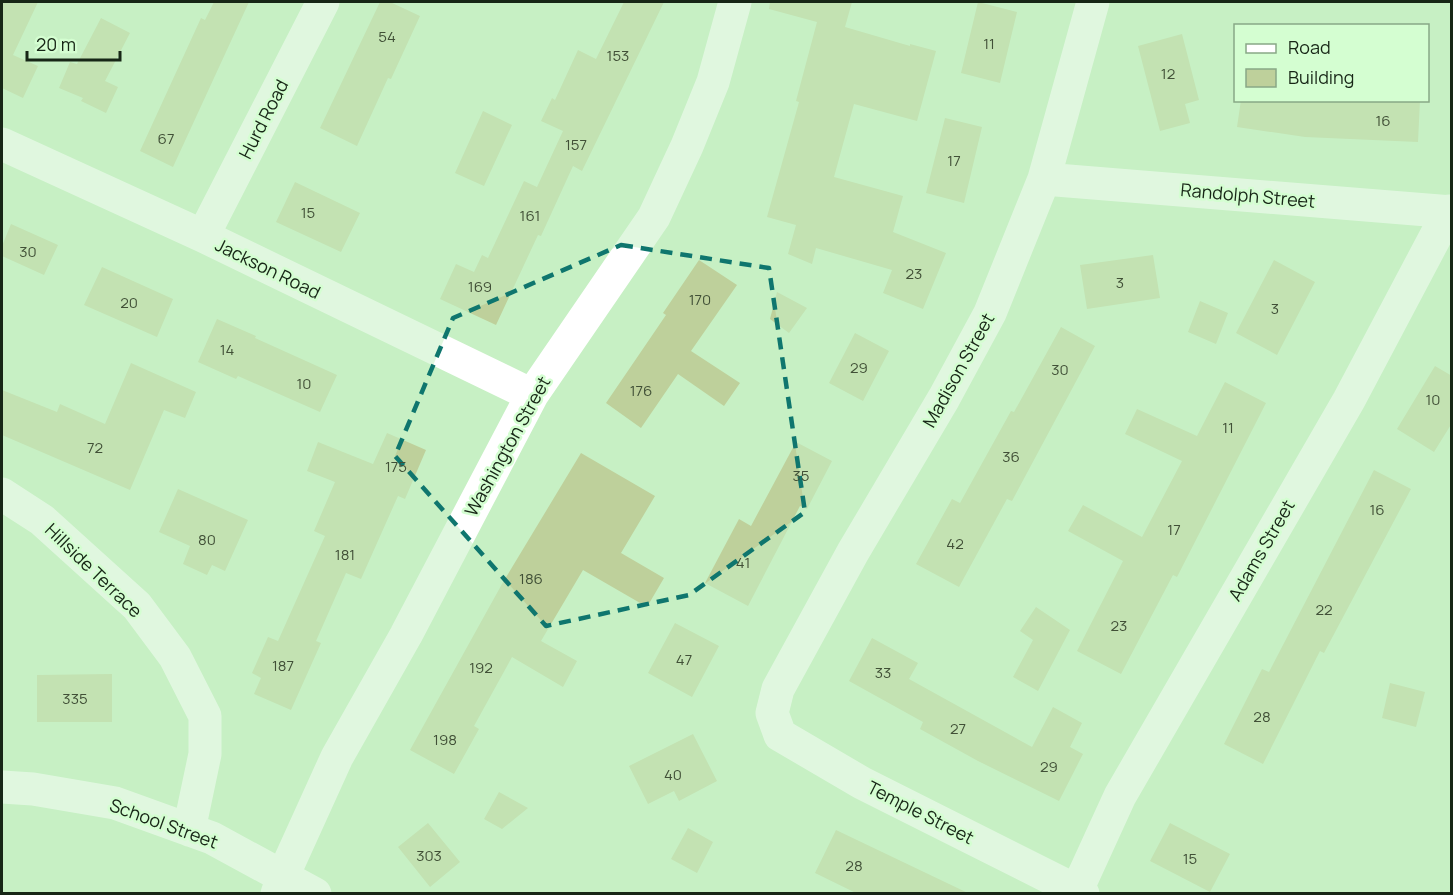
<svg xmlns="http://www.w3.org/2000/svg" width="1453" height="895" font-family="Manrope,sans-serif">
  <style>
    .building { fill: #bed09b }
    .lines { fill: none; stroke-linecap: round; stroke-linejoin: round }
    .minor { stroke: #fff; stroke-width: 33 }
    .marked { fill: none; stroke: #0f766e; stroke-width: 4.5; stroke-dasharray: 12 8; stroke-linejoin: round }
    .labels { text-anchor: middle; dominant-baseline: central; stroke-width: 5; stroke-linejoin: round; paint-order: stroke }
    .number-label { font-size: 15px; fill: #415037 }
    .street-label { font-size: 18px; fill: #172616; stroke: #d4fed1 }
  </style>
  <rect width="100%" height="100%" fill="#c7f0c4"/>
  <path class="building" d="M2,2H38L13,55L38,66L23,98L2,88Z
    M214,2H249L173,167L140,151L201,18L205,20Z
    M380,2H390L420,16L391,79L388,78L357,146L320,128Z
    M624,2H664L582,171L573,166L541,236L538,235L496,325L440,299L456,264L474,272L482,255L488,258L524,181L537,187L563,131L541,121L552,98L555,100L578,50L596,59Z
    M770,2H852L845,27L910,46V44L936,51L917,121L854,104L834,177L903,196L893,232L946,253L923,309L883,293L892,270L816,248L812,264L788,254L796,225L767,217L799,102L796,101L817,22L769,9Z
    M978,2L1017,12L1000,83L961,73Z
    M101,18L130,33L105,81L118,87L106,113L81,101L83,98L59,88L70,62L77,64Z
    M1182,34L1199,100L1185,104L1190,123L1160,131L1138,46Z
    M1241,100H1420L1418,142L1305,137L1237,127Z
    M483,111L512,125L484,186L455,173Z
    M945,118L982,127L964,203L926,193Z
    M295,182L360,213L341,252L276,222Z
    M11,224L58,245L44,275L2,256V246Z
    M1153,255L1160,298L1087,309L1080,265Z
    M699,260L737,285L691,351L740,383L724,406L678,374L641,428L606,403L666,315L663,313Z
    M1274,260L1315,282L1277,355L1236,333Z
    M102,267L173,299L157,337L84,305Z
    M777,292L807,308L789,333L770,319Z
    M1200,301L1228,313L1216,344L1188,332Z
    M217,319L256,336L255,338L337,375L320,412L238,376L236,379L198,362Z
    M1061,327L1095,346L1012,501L1007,499L959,587L916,564L952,499L960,503L1011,411L1014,412Z
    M855,333L889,351L863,401L829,383Z
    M131,363L196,392L185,418L164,410L130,490L2,435V390L57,412L60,404L105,424Z
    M1435,366L1452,376V423L1434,452L1397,429Z
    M1225,382L1266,403L1177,577L1173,575L1121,674L1077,651L1123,561L1068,531L1083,505L1142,537L1182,461L1125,434L1137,409L1197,436Z
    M387,433L426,450L405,499L398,496L361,579L346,573L316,641L321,643L291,710L254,694L261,678L252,673L268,637L278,641L325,536L314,531L335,482L307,471L318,442L373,464Z
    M796,442L832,461L807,509L800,506L748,606L705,583L739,519L751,526Z
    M581,453L655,496L621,553L664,578L647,607L583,570L541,641L577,661L563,687L512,657L474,726L479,729L454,774L410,750L502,584Z
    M1374,470L1411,489L1324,653L1320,651L1263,764L1224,744L1262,669L1269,672Z
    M178,489L248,520L225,571L212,565L207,575L183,564L190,546L159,532Z
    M1036,607L1070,630L1038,691L1013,677L1033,640L1020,631Z
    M675,623L719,646L692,697L648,673Z
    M872,638L918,663L909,679L1032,747L1053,707L1082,723L1070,747L1083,754L1059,801L978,761L920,729L923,722L849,681Z
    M112,674V722H37V675Z
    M1390,683L1425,692L1416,727L1382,718Z
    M693,734L717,781L679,801L674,791L648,804L629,766Z
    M499,792L528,808L502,829L484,819Z
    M428,823L460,862L430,887L398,847Z
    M1170,823L1230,854L1210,892L1150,861Z
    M688,828L713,842L697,873L671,859Z
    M836,830L970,894H858L815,873Z"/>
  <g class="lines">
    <path class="minor" d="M2,144L203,236L532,395
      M1044,179L1452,212
      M203,236L323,2
      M2,494L42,520L137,606L175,657L205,716V754L189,830
      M2,787L33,789L115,803L212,838L315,894
      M1077,890L1120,796L1349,400L1449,211
      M277,894L283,876L337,757L406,635L532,395L654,217L687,146L713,82L735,2
      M1083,894L862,783L780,735L772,713L778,689L853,552L944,398L990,313L1044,179L1093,2"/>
  </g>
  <path d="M0 0H1453V895H0ZM621,245L769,268L805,512L689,595L546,626L395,456L453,318Z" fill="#c7f0c4" fill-opacity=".55" fill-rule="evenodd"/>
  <path class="marked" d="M621,245L769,268L805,512L689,595L546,626L395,456L453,318Z"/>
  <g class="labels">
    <g class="number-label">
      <text x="387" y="36">54</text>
      <text x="989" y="43">11</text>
      <text x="618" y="55">153</text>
      <text x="1168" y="73">12</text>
      <text x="1383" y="120">16</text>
      <text x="166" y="138">67</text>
      <text x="576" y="144">157</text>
      <text x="954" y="160">17</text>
      <text x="308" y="212">15</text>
      <text x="530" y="215">161</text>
      <text x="28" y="251">30</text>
      <text x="914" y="273">23</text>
      <text x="1120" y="282">3</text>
      <text x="480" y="286">169</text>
      <text x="700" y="299">170</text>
      <text x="129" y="302">20</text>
      <text x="1275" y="308">3</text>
      <text x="227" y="349">14</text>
      <text x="859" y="367">29</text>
      <text x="1060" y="369">30</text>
      <text x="304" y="383">10</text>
      <text x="641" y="390">176</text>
      <text x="1433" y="399">10</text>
      <text x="1228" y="427">11</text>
      <text x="95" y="447">72</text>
      <text x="1011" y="456">36</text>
      <text x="396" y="466">175</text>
      <text x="801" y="475">35</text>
      <text x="1377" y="509">16</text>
      <text x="1174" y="529">17</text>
      <text x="207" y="539">80</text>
      <text x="955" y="543">42</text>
      <text x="345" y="554">181</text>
      <text x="743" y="562">41</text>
      <text x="531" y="578">186</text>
      <text x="1324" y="609">22</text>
      <text x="1119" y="625">23</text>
      <text x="684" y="659">47</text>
      <text x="283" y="665">187</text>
      <text x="481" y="667">192</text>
      <text x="883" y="672">33</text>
      <text x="75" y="698">335</text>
      <text x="1262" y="716">28</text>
      <text x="958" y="728">27</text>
      <text x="445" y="739">198</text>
      <text x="1049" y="766">29</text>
      <text x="673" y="774">40</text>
      <text x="429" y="855">303</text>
      <text x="1190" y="858">15</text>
      <text x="854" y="865">28</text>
    </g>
    <g class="street-label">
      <text transform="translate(263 119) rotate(-63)">Hurd Road</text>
      <text transform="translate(1248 195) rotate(5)">Randolph Street</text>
      <text transform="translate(268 268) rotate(26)">Jackson Road</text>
      <text transform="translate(958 370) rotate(-61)">Madison Street</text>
      <text transform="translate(507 446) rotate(-61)">Washington Street</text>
      <text transform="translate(1261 550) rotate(-60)">Adams Street</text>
      <text transform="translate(94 570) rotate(44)">Hillside Terrace</text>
      <text transform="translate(921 812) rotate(27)">Temple Street</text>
      <text transform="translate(164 823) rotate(20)">School Street</text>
    </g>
  </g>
  <rect width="1453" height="895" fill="none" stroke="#172616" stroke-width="6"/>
  <rect x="1234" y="24" width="195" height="78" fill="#d4fed1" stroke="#88a886" stroke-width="1.5"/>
  <rect x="1246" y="44" width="30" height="9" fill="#ffffff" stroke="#88a886" stroke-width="1.5"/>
  <text x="1288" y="54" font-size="18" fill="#172616">Road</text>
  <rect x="1246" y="69" width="30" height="18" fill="#bed09b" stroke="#88a886" stroke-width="1.5"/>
  <text x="1288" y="84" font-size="18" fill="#172616">Building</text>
  <path d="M27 51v9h93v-9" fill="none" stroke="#172616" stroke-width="3"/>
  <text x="36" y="51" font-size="18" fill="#172616" stroke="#d4fed1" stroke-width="4.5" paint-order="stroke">20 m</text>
</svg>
